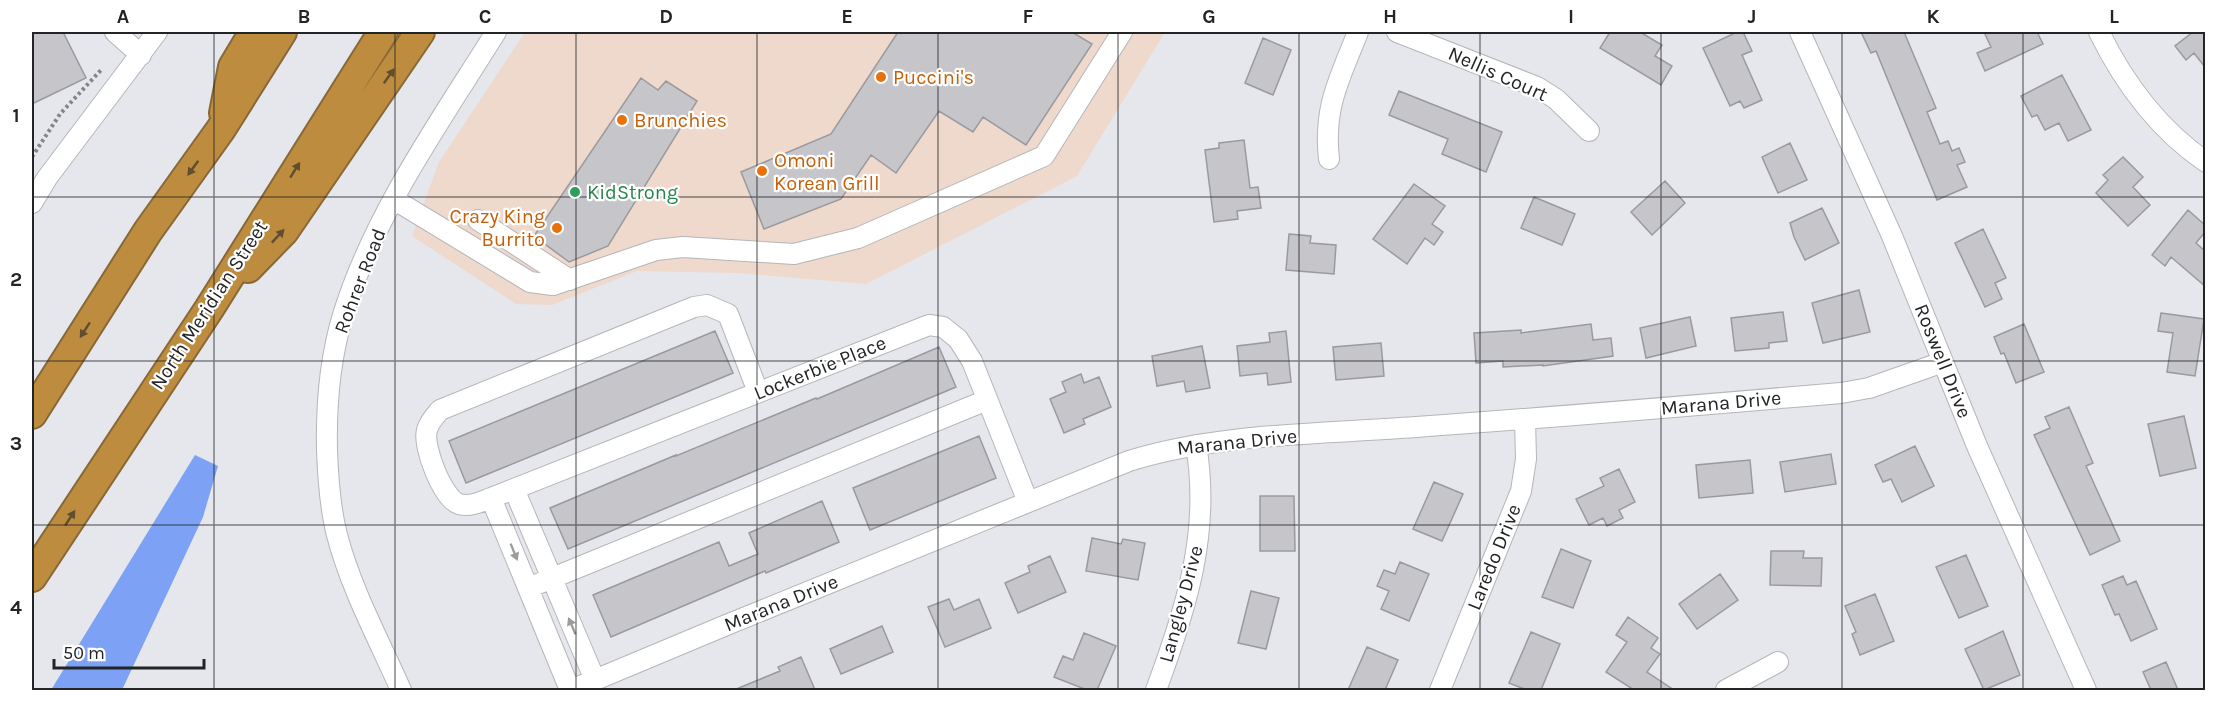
<svg xmlns="http://www.w3.org/2000/svg" width="2237" height="722" font-family="Karla,sans-serif">
  <style>
    .commercial { fill: #efd8cc }
    .forest { fill: #7ca1f5 }
    .building { fill: #c5c5ca; stroke: #9a9a9e; stroke-width: 1.5 }
    .lines { fill: none; stroke-linecap: round; stroke-linejoin: round }
    .minor-casing { stroke: #b4b6ba; stroke-width: 22 }
    .highway-casing { stroke: #876836; stroke-width: 32 }
    .path { stroke: #848588; stroke-width: 4; stroke-dasharray: 3 3; stroke-linecap: butt }
    .minor { stroke: #fff; stroke-width: 20 }
    .highway { stroke: #bd8c3e; stroke-width: 28 }
    .oneway { fill: #614e30 }
    .oneway2 { fill: #9c9c9d }
    .grid { fill: none; stroke: #232426; stroke-width: 1.5; stroke-opacity: 0.55 }
    .food-dot { fill: #e8710a; stroke: #fff; stroke-width: 2 }
    .leisure-dot { fill: #2e9e5b; stroke: #fff; stroke-width: 2 }
    .labels { text-anchor: middle; dominant-baseline: central; stroke-width: 4.5; stroke-linejoin: round; paint-order: stroke }
    .street-label { font-size: 20px; fill: #232426; stroke: #fff }
    .food-label { font-size: 20px; fill: #c56008; stroke: #fff; text-anchor: start }
    .leisure-label { font-size: 20px; fill: #27864d; stroke: #fff; text-anchor: start }
    .neatline { fill: none; stroke: #232426; stroke-width: 2 }
    .grid-label { font-size: 20px; text-anchor: middle; font-weight: bold; fill: #232426 }
  </style>
  <rect width="100%" height="100%" fill="#e5e7ec"/>
  <path class="commercial" d="M525,32H1165L1077,176L866,284L738,273L637,271L552,305L516,304L412,236L439,162Z"/>
  <path class="forest" d="M195,455L218,466L203,517L122,690H51Z"/>
  <path class="building" d="M32,32H63L86,78L32,104Z
    M898,32H1072L1092,44L1026,145L983,117L973,132L939,111L896,173L871,155L841,199L764,229L741,172L831,134Z
    M1610,32H1640L1662,45L1655,56L1672,66L1661,85L1600,48Z
    M1737,32H1743L1752,51L1742,55L1762,100L1744,108L1740,101L1730,106L1703,48Z
    M1861,32H1904L1936,108L1927,112L1940,144L1948,141L1952,151L1959,148L1965,162L1957,165L1967,187L1937,200L1876,51L1871,53Z
    M1984,32H2037L2043,44L1985,71L1977,53L1991,47Z
    M2193,32H2205V67L2194,53L2186,60L2175,46Z
    M1263,38L1291,50L1273,95L1245,83Z
    M2062,75L2091,130L2068,141L2059,123L2045,130L2037,115L2032,117L2021,96Z
    M641,78L658,90L666,81L697,101L608,246L569,262L534,236Z
    M1399,91L1502,132L1486,172L1442,154L1448,139L1389,115Z
    M1244,140L1250,188L1258,187L1261,208L1237,211L1238,219L1214,222L1205,150L1219,148V143Z
    M1790,143L1807,180L1778,193L1762,157Z
    M2123,157L2143,177L2133,187L2150,205L2128,226L2096,193L2108,180L2103,175Z
    M1665,181L1685,203L1652,235L1631,212Z
    M1414,184L1445,206L1432,224L1443,232L1434,245L1425,238L1407,264L1373,239Z
    M1534,197L1575,214L1562,245L1521,228Z
    M1822,208L1839,243L1805,260L1794,237L1790,223Z
    M2188,210L2205,225V232L2196,243L2205,251V286L2171,257L2165,266L2152,255Z
    M1983,229L2006,278L1995,283L2002,299L1985,307L1955,243Z
    M1289,234L1311,236L1310,243L1336,245L1334,274L1286,270Z
    M1859,290L1870,332L1823,343L1812,303Z
    M1783,312L1787,341L1769,343V348L1735,351L1731,318Z
    M2161,313L2204,319L2195,376L2167,372L2173,333L2158,331Z
    M1690,317L1696,346L1646,358L1640,328Z
    M1591,324L1593,340L1611,338L1613,356L1543,366V365L1503,367V361L1476,363L1474,333L1521,330V333Z
    M2024,324L2044,372L2016,383L2004,353L2001,354L1994,337Z
    M715,331L733,373L466,483L449,441Z
    M1286,331L1291,382L1268,385L1267,373L1240,376L1237,346L1270,342L1269,333Z
    M1381,343L1384,376L1336,380L1333,347Z
    M1202,346L1210,388L1186,392L1184,381L1157,386L1152,356Z
    M939,347L956,387L568,549L550,508L676,455V456L816,398L817,399Z
    M1081,374L1084,383L1099,377L1111,407L1083,419L1085,424L1064,433L1050,399L1066,392L1062,382Z
    M2069,407L2093,463L2086,466L2120,541L2090,555L2034,435L2050,428L2045,417Z
    M2184,416L2196,468L2160,476L2148,424Z
    M979,436L996,478L870,530L853,488Z
    M1915,446L1934,486L1902,502L1891,479L1883,482L1875,465Z
    M1831,454L1836,484L1785,492L1780,462Z
    M1750,460L1753,493L1699,498L1696,465Z
    M1619,469L1635,502L1619,510L1623,518L1607,526L1603,518L1589,525L1576,499L1604,486L1600,478Z
    M1434,482L1463,494L1442,541L1413,529Z
    M1260,496H1294L1295,551H1260Z
    M822,501L839,542L766,573L765,571L611,637L593,595L719,542L729,566L758,554L749,533Z
    M1092,538L1121,544L1123,539L1145,543L1138,580L1086,571Z
    M1561,549L1591,561L1573,608L1542,597Z
    M1771,551H1804L1803,558H1822L1821,586L1770,585Z
    M1966,555L1988,606L1959,618L1936,567Z
    M1050,556L1066,592L1018,613L1005,583L1030,572L1028,566Z
    M1400,562L1429,574L1409,621L1381,609L1389,591L1377,586L1384,570L1395,574Z
    M1720,574L1738,600L1697,629L1679,604Z
    M2123,576L2127,585L2136,581L2157,629L2131,641L2119,614L2115,615L2102,585Z
    M1251,591L1279,598L1266,649L1238,643Z
    M1875,594L1894,641L1860,655L1852,634L1856,632L1845,606Z
    M949,599L954,610L979,599L991,628L945,647L928,607Z
    M1628,617L1658,638L1651,648L1660,654L1647,672L1674,690H1634L1606,672L1627,642L1616,635Z
    M882,626L893,652L841,674L830,649Z
    M2003,631L2020,675L1984,690L1965,649Z
    M1531,632L1560,644L1541,690H1527L1509,683Z
    M1084,633L1116,646L1097,690H1087L1054,677L1063,656L1073,660Z
    M1367,647L1398,660L1385,690H1348Z
    M801,657L815,690H734L780,671L778,667Z
    M2166,662L2178,690H2151L2143,672Z"/>
  <g class="lines">
    <g class="minor-casing">
      <path id="minor" d="M115,32L141,55
        M1397,32L1537,87L1556,99L1589,131
        M1800,32L1892,236L1977,446L2086,690
        M2099,32C2124,83 2158,129 2206,162
        M1329,159C1323,107 1340,78 1358,32
        M395,200L530,282L553,285L656,250L683,247L794,254L858,238L1044,156L1122,32
        M32,203L47,178L157,32
        M478,220L570,280
        M758,392L728,314L707,305L694,307L440,410C435,416 429,422 427,430C422,446 443,499 459,504C471,507 480,502 491,498L929,325L943,327L958,339L972,361L1028,502
        M514,489L595,680
        M491,498L570,690
        M528,588L987,400
        M401,690C379,640 351,589 337,535C330,508 328,478 327,450C326,404 330,358 343,315C374,214 441,120 496,32
        M571,690L724,626L1129,461C1218,433 1322,434 1416,427C1558,417 1700,405 1841,393L1869,388L1943,362
        M1156,690C1186,609 1211,532 1196,445
        M1440,690L1521,491L1526,459L1525,419
        M1726,690L1778,662"/>
    </g>
    <g class="highway-casing">
      <path id="highway" d="M224,113L233,67L254,32
        M248,268L284,231L420,32
        M32,414L148,231L221,129L282,32
        M32,577L209,309L383,32"/>
    </g>
    <path class="path" d="M32,157L60,114L101,70"/>
    <use href="#minor" class="minor"/>
    <use href="#highway" class="highway"/>
  </g>
  <defs><path id="oneway-solid" d="M-6-.8H1V-3.2L6.5 0L1 3.2V.8H-6Z" transform="scale(1.5)"/></defs>
  <g class="oneway">
    <use href="#oneway-solid" transform="translate(389 76) rotate(-55)"/>
    <use href="#oneway-solid" transform="translate(193 168) rotate(126)"/>
    <use href="#oneway-solid" transform="translate(295 170) rotate(-58)"/>
    <use href="#oneway-solid" transform="translate(278 236) rotate(-47)"/>
    <use href="#oneway-solid" transform="translate(85 330) rotate(123)"/>
    <use href="#oneway-solid" transform="translate(70 518) rotate(-57)"/>
  </g>
  <g class="oneway2">
    <use href="#oneway-solid" transform="translate(514 552) rotate(68)"/>
    <use href="#oneway-solid" transform="translate(572 626) rotate(-113)"/>
  </g>
  <path class="grid" d="M214,32V690M395,32V690M576,32V690M757,32V690M938,32V690M1118,32V690M1299,32V690M1480,32V690M1661,32V690M1842,32V690M2023,32V690M32,197H2206M32,361H2206M32,525H2206"/>
  <g class="food-dot">
    <circle cx="881" cy="77" r="6"/>
    <circle cx="622" cy="120" r="6"/>
    <circle cx="762" cy="171" r="6"/>
    <circle cx="557" cy="228" r="6"/>
  </g>
  <circle class="leisure-dot" cx="575" cy="192" r="6"/>
  <g class="labels">
    <g class="street-label">
      <text transform="translate(1498 74) rotate(24)">Nellis Court</text>
      <text transform="translate(360 281) rotate(-69)">Rohrer Road</text>
      <text transform="translate(209 305) rotate(-57)">North Meridian Street</text>
      <text transform="translate(1943 361) rotate(68)">Roswell Drive</text>
      <text transform="translate(820 368) rotate(-22)">Lockerbie Place</text>
      <text transform="translate(1721 403) rotate(-5)">Marana Drive</text>
      <text transform="translate(1237 442) rotate(-6)">Marana Drive</text>
      <text transform="translate(1494 557) rotate(-68)">Laredo Drive</text>
      <text transform="translate(781 603) rotate(-22)">Marana Drive</text>
      <text transform="translate(1181 604) rotate(-75)">Langley Drive</text>
    </g>
    <g class="food-label">
      <text x="893" y="77">Puccini's</text>
      <text x="634" y="120">Brunchies</text>
      <text x="774" y="160">Omoni<tspan x="774" dy="23">Korean Grill</tspan></text>
      <text x="545" y="216" text-anchor="end">Crazy King<tspan x="545" dy="23">Burrito</tspan></text>
    </g>
    <g class="leisure-label">
      <text x="587" y="192">KidStrong</text>
    </g>
  </g>
  <rect width="2237" height="722" fill="none" stroke="#ffffff" stroke-width="66"/>
  <path d="M54 659v9h150v-9" fill="none" stroke="#232426" stroke-width="3"/>
  <text x="63" y="659" font-size="18" fill="#232426" stroke="#ffffff" stroke-width="4.5" paint-order="stroke">50 m</text>
  <rect x="33" y="33" width="2171" height="656" class="neatline"/>
  <g class="grid-label">
    <text x="123" y="23">A</text>
    <text x="304" y="23">B</text>
    <text x="485" y="23">C</text>
    <text x="666" y="23">D</text>
    <text x="847" y="23">E</text>
    <text x="1028" y="23">F</text>
    <text x="1209" y="23">G</text>
    <text x="1390" y="23">H</text>
    <text x="1571" y="23">I</text>
    <text x="1752" y="23">J</text>
    <text x="1933" y="23">K</text>
    <text x="2114" y="23">L</text>
    <text x="16" y="122">1</text>
    <text x="16" y="286">2</text>
    <text x="16" y="450">3</text>
    <text x="16" y="614">4</text>
  </g>
</svg>
